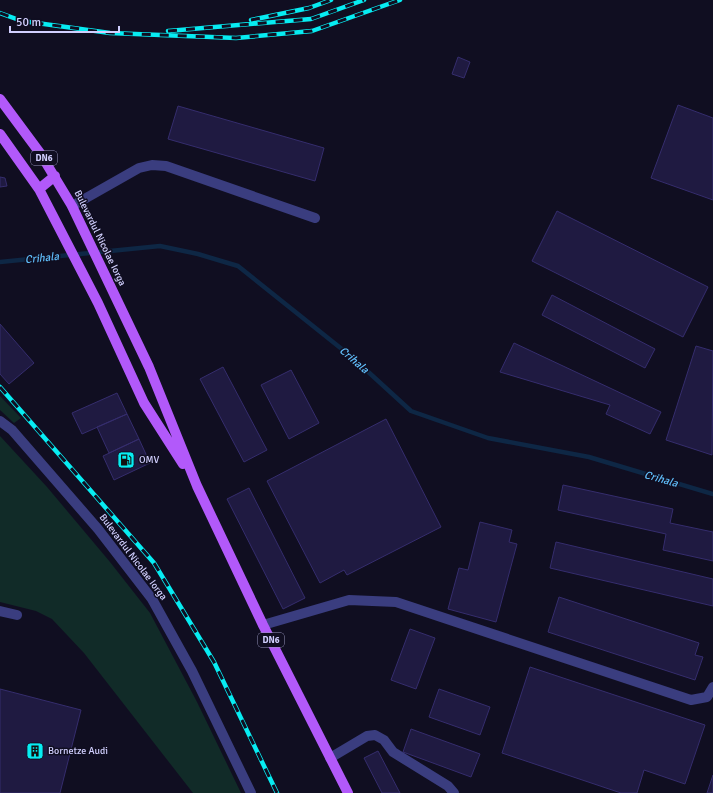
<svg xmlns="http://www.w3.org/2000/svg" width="713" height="793" font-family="Signika,sans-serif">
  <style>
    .green { fill: #112b28 }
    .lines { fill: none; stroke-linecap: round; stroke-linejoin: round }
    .stream { stroke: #0e2745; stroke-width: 4.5 }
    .building { fill: #1f1a41; stroke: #352d6d }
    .minor { stroke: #3a3d7f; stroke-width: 10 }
    .major { stroke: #b259fa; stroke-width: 10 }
    .rail-casing { stroke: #07ecf2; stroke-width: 4.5 }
    .rail { stroke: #100e21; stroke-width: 3; stroke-dasharray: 9; stroke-linecap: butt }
    .labels { text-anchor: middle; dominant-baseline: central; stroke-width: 3; stroke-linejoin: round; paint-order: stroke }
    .shield { fill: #100e21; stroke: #9795bc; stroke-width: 1 }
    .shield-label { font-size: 9px; font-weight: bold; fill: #d1cffe }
    .street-label { font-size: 10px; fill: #d1cffe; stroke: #100e21 }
    .poi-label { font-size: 10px; fill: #d1cffe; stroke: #100e21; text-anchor: start }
    .water-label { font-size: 11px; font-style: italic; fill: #60befb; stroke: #100e21 }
  </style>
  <rect width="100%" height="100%" fill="#100e21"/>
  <path class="green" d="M0,396L21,418L14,423L0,410Z
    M0,436L47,487L110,562L150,613L197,702L241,793H193L84,653L52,619L36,611L0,602Z"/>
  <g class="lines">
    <path class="stream" d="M0,262L160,246L198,254L238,266L353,358L411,411L488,438L589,457L713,494"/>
  </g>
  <path class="building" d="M458,57L470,62L464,78L452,74Z
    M678,105L713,118V200L651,178Z
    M178,106L324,148L315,181L168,139Z
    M0,177L5,178L7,186L0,187Z
    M557,211L708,287L683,337L532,261Z
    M552,295L655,349L645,368L542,315Z
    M0,324L34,363L9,384L0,374Z
    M514,343L661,412L650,434L606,414L610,405L500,372Z
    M696,346L713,351L712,455L666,440Z
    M223,367L267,450L244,462L200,379Z
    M291,370L319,423L289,439L261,385Z
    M117,393L127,414L82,434L72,413Z
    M127,414L139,439L109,453L97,427Z
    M386,419L441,527L347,575L344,570L320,583L267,481Z
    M139,439L150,463L114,480L103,456Z
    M563,485L673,509L670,523L713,532V561L663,550L666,534L558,510Z
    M249,488L305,598L283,609L227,499Z
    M480,522L512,530L509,542L517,544L496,622L448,609L459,568L468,570Z
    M556,542L713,579V606L550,568Z
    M559,597L699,643L695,655L703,657L695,680L548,632Z
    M410,629L435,638L416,689L391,680Z
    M530,667L705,725L685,784L644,770L637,793H621L502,753Z
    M0,689L81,710L60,793H0Z
    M439,689L490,707L480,735L429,717Z
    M411,729L480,754L471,777L403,752Z
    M378,751L400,793H382L364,758Z
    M713,775V793H707Z"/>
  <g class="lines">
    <path class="minor" d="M72,206L139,168L152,165L166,166L315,218
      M0,421L12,430L98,529L152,599L192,671L251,793
      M0,611L17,615
      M263,625L349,600L396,602L691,700L707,697L713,687
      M330,758L367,736L375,735L384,740L393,752L448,786L454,793"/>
    <path class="major" d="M0,99L40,153L72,206L149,367L197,486L263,625L348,793
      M0,134L39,189L98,303L144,403L183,464
      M39,189L55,176"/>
    <g class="rail-casing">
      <path id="rail" d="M0,13L22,21L110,33L236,38L312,31L400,0
        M251,20L309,8L331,0
        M168,31L311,19L364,0
        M0,387L154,563L214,662L277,793"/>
    </g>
    <use href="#rail" class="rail"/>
  </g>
  <defs>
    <g id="fuel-square" transform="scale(0.9)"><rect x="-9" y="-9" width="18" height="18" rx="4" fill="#07ecf2" stroke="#100e21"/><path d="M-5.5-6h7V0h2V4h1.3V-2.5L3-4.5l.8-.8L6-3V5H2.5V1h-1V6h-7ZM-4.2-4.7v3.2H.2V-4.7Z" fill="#111"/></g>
    <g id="building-square" transform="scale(0.9)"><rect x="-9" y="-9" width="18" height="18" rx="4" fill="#07ecf2" stroke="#100e21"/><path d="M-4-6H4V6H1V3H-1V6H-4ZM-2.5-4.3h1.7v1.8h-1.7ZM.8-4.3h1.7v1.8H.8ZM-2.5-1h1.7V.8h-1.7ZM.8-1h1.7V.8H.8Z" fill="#111"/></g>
  </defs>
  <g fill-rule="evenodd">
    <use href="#fuel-square" x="126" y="460"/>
    <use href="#building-square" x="35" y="751"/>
  </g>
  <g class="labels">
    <g class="shield">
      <rect x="31" y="151" width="26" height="14" rx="3"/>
      <rect x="258" y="633" width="26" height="14" rx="3"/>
    </g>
    <g class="shield-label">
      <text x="44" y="158">DN6</text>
      <text x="271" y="640">DN6</text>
    </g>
    <g class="street-label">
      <text transform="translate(100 238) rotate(64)">Bulevardul Nicolae Iorga</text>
      <text transform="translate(133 557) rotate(53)">Bulevardul Nicolae Iorga</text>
    </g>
    <g class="poi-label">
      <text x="139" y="460">OMV</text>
      <text x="48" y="751">Bornetze Audi</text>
    </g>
    <g class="water-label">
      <text transform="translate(42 258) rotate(-6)">Crihala</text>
      <text transform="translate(354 360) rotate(41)">Crihala</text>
      <text transform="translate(661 479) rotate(16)">Crihala</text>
    </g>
  </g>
  <path d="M10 26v6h109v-6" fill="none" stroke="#d1cffe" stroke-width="2"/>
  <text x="16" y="26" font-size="12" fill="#d1cffe" stroke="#100e21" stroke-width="3" paint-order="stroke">50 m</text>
</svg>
